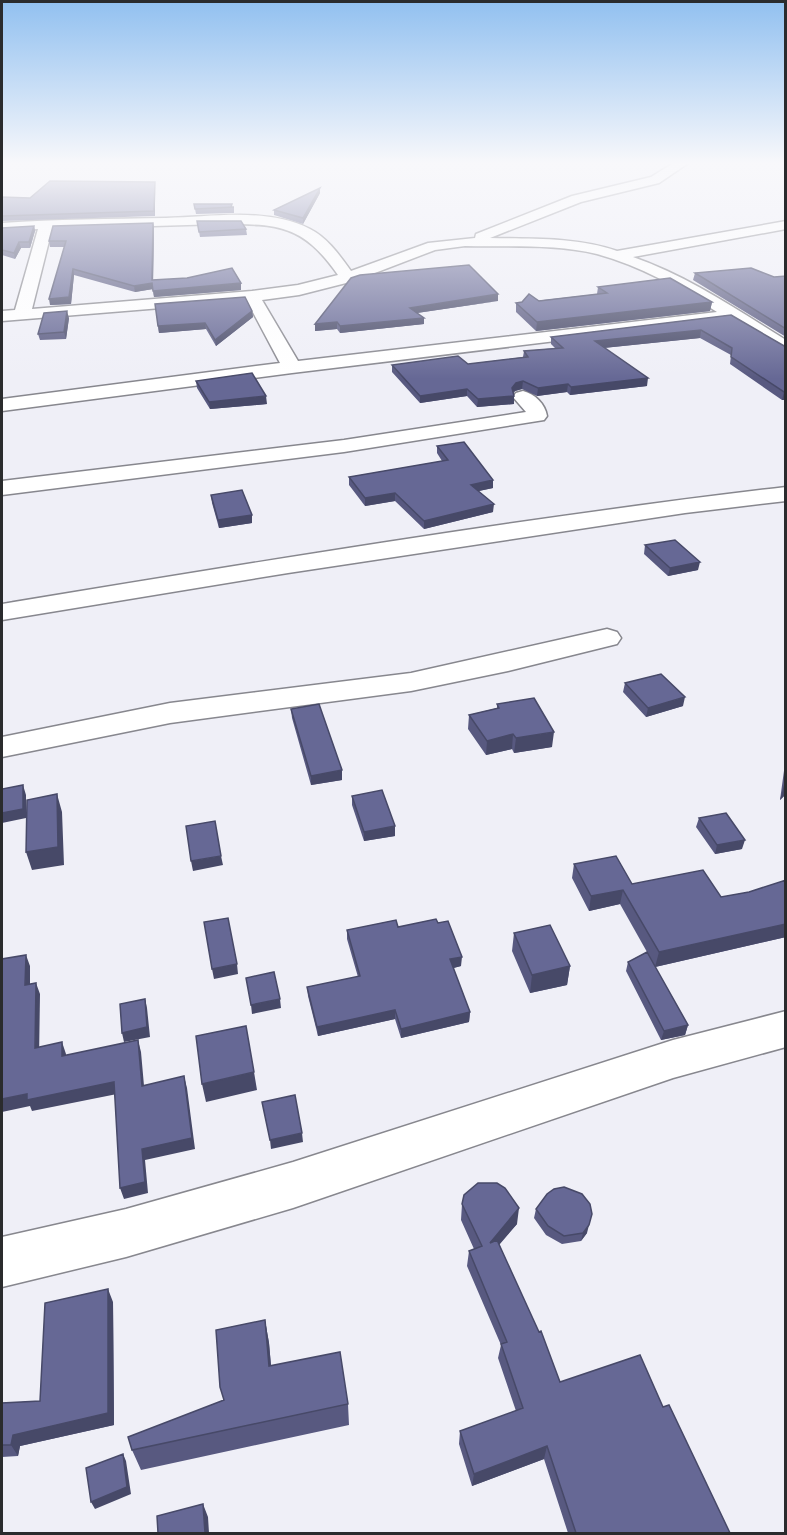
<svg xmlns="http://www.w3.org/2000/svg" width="787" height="1535" font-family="Cabin,sans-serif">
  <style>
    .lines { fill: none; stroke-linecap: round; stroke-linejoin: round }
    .minor-casing { stroke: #87878e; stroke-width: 3 }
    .minor { fill: #fff; fill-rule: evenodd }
    .wall { fill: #585980 }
    .shaded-wall { fill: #474968 }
    .building { fill: #666895; stroke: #474968; stroke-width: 1.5 }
  </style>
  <rect width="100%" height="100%" fill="#efeff7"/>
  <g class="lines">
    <g class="minor-casing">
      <path id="minor" d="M672,164H687L659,183L581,202L490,238C532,239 577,237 617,251L786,221V229L633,257C688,276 736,309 786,340V353L730,320L292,373L2,411V399L280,363L247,301L2,321V311L15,310L38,229L2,231V223C56,219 111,219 166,218C212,217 268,207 310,229C328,238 340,256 351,271L428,243L475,238L476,234L572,196L651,177ZM221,224C279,224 303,225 338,275L298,285L252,291L32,309L52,229ZM465,246C508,247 556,244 597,254C641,266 679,288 717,312L298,361L262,300L299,295L354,281L435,250Z
        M523,391C535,394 545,404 547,416L544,420L344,452L2,495V481L344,440L526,412L513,397L516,393Z
        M786,487V501L685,513L288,573L2,620V604C263,561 523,518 786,487Z
        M607,629L617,632L621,638L617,644L508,671L411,691L170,723L2,757V737L170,703L411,673Z
        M786,1011V1047L673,1078L293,1208L126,1257L2,1287V1237L126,1209L293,1162L673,1040Z"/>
    </g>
    <use href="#minor" class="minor"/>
  </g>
  <path class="wall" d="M155,182V216L2,221V197L30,198Z
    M320,193L303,224L274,215V210Z
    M194,204L233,207H234V213L196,214Z
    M197,221L246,229L247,235L200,237Z
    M153,223L154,228L153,280L241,290L154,297L153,289L135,292L74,275L71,304L50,305L64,247H50L49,241Z
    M34,226L35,231L30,248H21L15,259L2,255V228Z
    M695,273L774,277L786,276V337L693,280Z
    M598,287L712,302L710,311L536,331L516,312V303L597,294Z
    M498,301L417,313L424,324L340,333L337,329L315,331V324Z
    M155,304L252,311L253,317L216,346L206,329L159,333Z
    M731,315L786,347V400H782L730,364L731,355L700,338L603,348L647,386L570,395L567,392L537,396L522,389L515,391L513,393L514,404L477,407L467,396L420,403L392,372V365L468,364L523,357L524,351L555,348L551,344V337Z
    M69,318L66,339L40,340L38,334Z
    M196,381L267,404L210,409L197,388Z
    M437,446L493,488L478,491L493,512L424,529L395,501L365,506L349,485V477L442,461L437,453Z
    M211,495L252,515V523L219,528L212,503Z
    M645,545L698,570L668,576L644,554Z
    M625,683L683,706L646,717L623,692Z
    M497,704L552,747L514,753L512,749L486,755L468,729L469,715L497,708Z
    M291,709L342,780L311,785L292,718Z
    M786,756V794L780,800Z
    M352,796L395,836L364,841L352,805Z
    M699,818L742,849L715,854L696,827Z
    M574,864L632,884L721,897L749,892L786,880V937L655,967L688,1025L685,1035L661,1040L626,971L628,962L647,952L620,904L589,911L572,878Z
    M438,923L461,966L453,968L470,1012L469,1022L401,1038L395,1019L318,1036L308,996L307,987L358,977L347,939V930L398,927Z
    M514,933L570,966L567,985L530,993L512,951Z
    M462,1204L517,1224L499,1244L560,1382L663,1407L730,1533H568L544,1459L472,1486L459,1444L460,1431L516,1411L498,1358L501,1345L467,1266L469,1251L474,1249L461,1220Z
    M536,1209L587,1233L581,1241L562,1244L546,1235L534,1218Z
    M113,1302L114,1425L20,1446L18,1456L2,1457V1403L40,1401Z
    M265,1320L269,1343L271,1366L348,1404L349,1425L141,1470L132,1450L223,1400Z"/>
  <path class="shaded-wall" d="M155,182V216L154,211Z
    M320,188V193L303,224V218Z
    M153,223L154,228L153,287L152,280Z
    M34,226L35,231L30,248L29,242Z
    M19,242L21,248L15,259L14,253Z
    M73,269L74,275L71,304L50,305L49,299Z
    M152,283L153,289L135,292L134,286Z
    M241,283V290L154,297L153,291Z
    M498,294V301L410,314V308Z
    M712,302L710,311L536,331L537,322Z
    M67,311L69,318L66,339L64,332Z
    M252,311L253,317L216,346L215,340Z
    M424,318V324L340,333V326Z
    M337,322V329L315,331V324Z
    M205,323L206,329L159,333L158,326Z
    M701,330L700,338L594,349L595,341Z
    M648,378L647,386L570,395L571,387Z
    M523,381L522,389L515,391L511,396L512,388L516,383Z
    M568,384L567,392L537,396L538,388Z
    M467,389V396L420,403V396Z
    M784,392H786V400H782Z
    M266,396L267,404L210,409L209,402Z
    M514,396V404L477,407L478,399Z
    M493,480V488L470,493L471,485Z
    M395,493V501L365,506V498Z
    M494,504L493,512L424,529V521Z
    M252,515V523L219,528L218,520Z
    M700,562L698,570L668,576L670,568Z
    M685,697L683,706L646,717L648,708Z
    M554,732L552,747L514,753L516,738Z
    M513,734L512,749L486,755L487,741Z
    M342,770V780L311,785V776Z
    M786,784V794L780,800L784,785Z
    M23,785L26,795V818L2,823V813Z
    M57,794L62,812L64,865L32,870L26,852Z
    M395,826V836L364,841V832Z
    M745,840L742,849L715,854L717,845Z
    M221,856L223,865L193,871L191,861Z
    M623,890L620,904L589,911L591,896Z
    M786,924V937L655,967L659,952Z
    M26,955L30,966V997L25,985Z
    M462,957L461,966L450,969V959Z
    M237,964L238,974L214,979L212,969Z
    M570,966L567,985L530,993L532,975Z
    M36,983L40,994L39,1059L35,1048Z
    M145,999L147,1008L150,1037L124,1042L122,1033Z
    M280,999L281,1008L252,1014L251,1005Z
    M395,1010V1019L318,1036L317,1027Z
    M470,1012L469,1022L401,1038V1029Z
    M688,1025L685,1035L661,1040L664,1031Z
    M138,1040L141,1052L145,1097L142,1086Z
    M62,1042L66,1054V1067L62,1056Z
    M254,1072L257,1090L206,1102L202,1084Z
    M184,1076L187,1088L195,1149L145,1160L148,1193L124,1199L120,1188Z
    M114,1082L117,1094L32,1111L30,1106L2,1112V1099L27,1094Z
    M302,1133L303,1142L271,1149L270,1140Z
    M519,1208L517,1224L488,1258L490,1243Z
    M589,1225L587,1233L581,1241L583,1233Z
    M108,1289L113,1302L114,1425L20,1446L18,1456L11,1445L13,1435L108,1413Z
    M265,1320L269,1343L273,1388L269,1366Z
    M547,1446L544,1459L472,1486L474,1474Z
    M123,1454L126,1461L131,1494L95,1509L91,1502Z
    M203,1504L208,1517L209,1533H205Z"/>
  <path class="building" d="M50,181L155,182L154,211L2,216V197L30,198Z
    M320,188L303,218L274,210Z
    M194,204H232L231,207H234L195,209Z
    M197,221H241L246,229L199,232Z
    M153,223L152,280L187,278L232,268L241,283L153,291L152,283L134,286L73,269L69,297L49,299L66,241H49L53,226Z
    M34,226L29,242H19L14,253L2,250V228Z
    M469,265L498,294L410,308L424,318L340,326L337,322L315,324L351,278L360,275Z
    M751,268L774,277L786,276V329L695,273Z
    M670,278L712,302L537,322L516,303L522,302L529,294L539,301L607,293L598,287Z
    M245,297L252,311L215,340L205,323L158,326L155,304Z
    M67,311L64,332L38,334L44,313Z
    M731,315L786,347V392H784L731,357L732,348L701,330L595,341L648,378L571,387L568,384L538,388L523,381L516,383L512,388L514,396L478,399L467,389L420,396L392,365L458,356L468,364L528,357L524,351L563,348L551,337Z
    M252,373L266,396L209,402L196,381Z
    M464,442L493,480L471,485L494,504L424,521L395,493L365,498L349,477L448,460L437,446Z
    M242,490L252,515L218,520L211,495Z
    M675,540L700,562L670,568L645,545Z
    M661,674L685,697L648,708L625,683Z
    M534,698L554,732L516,738L513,734L487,741L469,715L499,708L497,704Z
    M319,704L342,770L311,776L291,709Z
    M23,785V809L2,813V789Z
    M382,790L395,826L364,832L352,796Z
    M57,794L58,847L26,852L27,800Z
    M726,813L745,840L717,845L699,818Z
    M215,821L221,856L191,861L186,826Z
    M616,856L632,884L703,870L721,897L749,892L786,880V924L659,952L623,890L591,896L574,864Z
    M228,918L237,964L212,969L204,922Z
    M436,919L438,923L448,921L462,957L450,959L470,1012L401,1029L395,1010L317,1027L307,987L360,976L347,930L396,920L398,927Z
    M550,925L570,966L532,975L514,933Z
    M647,952L688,1025L664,1031L628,962Z
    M26,955L25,985L36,983L35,1048L62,1042V1056L138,1040L142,1086L184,1076L192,1138L142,1149L145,1182L120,1188L114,1082L27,1100V1094L2,1099V959Z
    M274,972L280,999L251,1005L246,978Z
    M145,999L147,1027L122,1033L120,1004Z
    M246,1026L254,1072L202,1084L196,1036Z
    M295,1095L302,1133L270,1140L262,1102Z
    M478,1183H497L505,1188L519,1208L490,1243L497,1240L539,1332L541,1331L560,1382L640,1355L663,1407L669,1405L730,1533H576L547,1446L474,1474L460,1431L523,1408L501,1344L507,1342L469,1251L482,1246L462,1204L464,1195Z
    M564,1187L582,1194L590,1204L592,1214L589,1225L583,1233L564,1236L548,1226L536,1209L547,1194L554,1189Z
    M108,1289V1413L13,1435L11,1445H2V1403L40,1401L45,1303Z
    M265,1320L269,1366L340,1352L348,1404L132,1450L128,1437L224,1400L220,1387L216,1330Z
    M123,1454L127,1487L91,1502L86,1468Z
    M203,1504L205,1533H158L157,1516Z"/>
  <linearGradient id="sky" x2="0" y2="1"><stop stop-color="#91c0f0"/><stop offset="0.43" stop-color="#f8f8fb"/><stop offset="1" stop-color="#f8f8fb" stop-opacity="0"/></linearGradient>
  <rect width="787" height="379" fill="url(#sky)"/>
  <rect width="787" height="1535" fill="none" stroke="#2a2b2d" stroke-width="6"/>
</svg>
